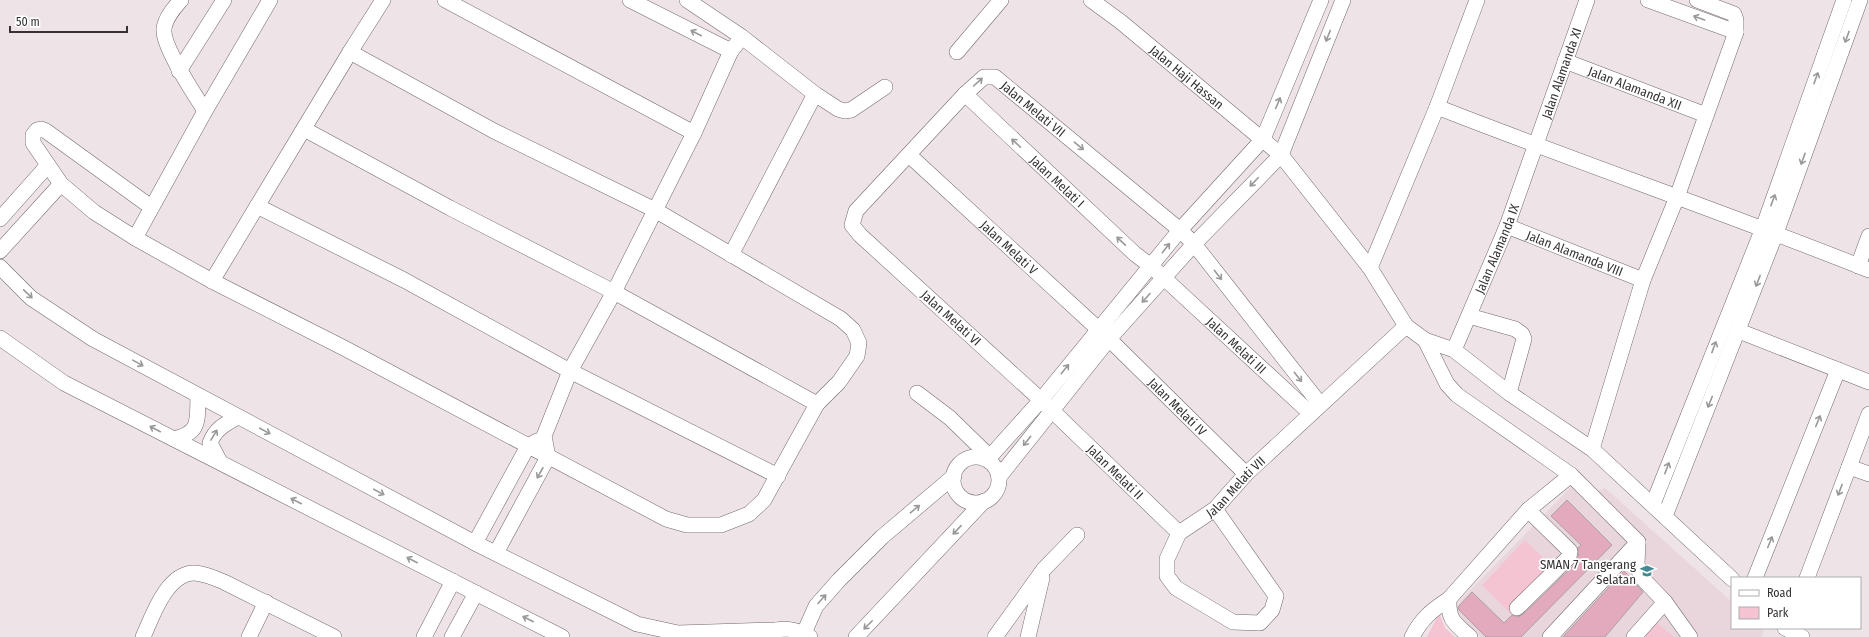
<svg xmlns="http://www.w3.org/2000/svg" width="1869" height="637" font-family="'Fira Sans Condensed',sans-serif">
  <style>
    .built { fill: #e9d6dc }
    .green { fill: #f4c4d3 }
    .building { fill: #e3a9bc; stroke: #aba1a4 }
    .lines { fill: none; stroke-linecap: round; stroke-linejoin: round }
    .minor-casing { stroke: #736a6d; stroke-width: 16 }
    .minor { stroke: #fff; stroke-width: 15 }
    .oneway { stroke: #9a9899 }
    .labels { text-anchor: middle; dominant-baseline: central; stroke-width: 3.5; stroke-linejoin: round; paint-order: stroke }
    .street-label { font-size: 13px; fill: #363233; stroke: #fff }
    .poi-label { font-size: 13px; fill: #363233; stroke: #fff; text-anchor: end }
  </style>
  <rect width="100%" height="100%" fill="#eee3e6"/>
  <path class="built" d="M1571,487L1583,498L1605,488L1732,602V628H1761L1764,631L1761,637H1481L1452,609Z"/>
  <path class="green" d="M1525,540L1555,569L1511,614L1482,585Z
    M1439,613L1445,628L1455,637H1427Z
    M1649,616L1674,637H1630Z"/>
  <path class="building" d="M1567,500L1612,545L1521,637H1486L1459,610L1458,607L1472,592L1504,623L1512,615L1519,617L1523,614L1576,563L1578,558V548L1581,545L1551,516Z
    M1624,571L1643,592L1605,637H1563Z"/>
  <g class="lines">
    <g class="minor-casing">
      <g id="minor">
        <path d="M181,0C174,8 165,18 164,29C162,46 195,95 205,111"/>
        <path d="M445,0L694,133"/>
        <path d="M630,0L731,51"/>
        <path d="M687,0L742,37L815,94L838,109L845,111L851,110L885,87"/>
        <path id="s1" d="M1091,0L1121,22L1281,155L1370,268L1406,326L1425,340L1454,350L1509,393L1592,449L1732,579"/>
        <path d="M1648,0L1736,32"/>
        <path d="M957,52L1001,0"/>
        <path id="s2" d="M1565,61L1706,115"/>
        <path d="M179,71L224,0"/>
        <path id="s3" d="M965,94L1135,254L1151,266L1310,413"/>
        <path d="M1437,107C1580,163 1726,213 1869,270"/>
        <path d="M304,129L450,208L614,292L817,404"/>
        <path id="s4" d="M909,155L1109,339L1246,474"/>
        <path d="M257,206L404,280L570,371L778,476"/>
        <path d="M151,207L46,131L41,129L37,130L33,135V143L61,184L94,212L135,238L212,281L344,348L666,519L687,525H721L749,514L764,500L817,404L839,382L857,356L859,343L853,330L841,319L655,210L494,131L350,52"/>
        <path d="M0,219L48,165"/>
        <path id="s5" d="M1507,226L1643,280"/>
        <path d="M135,238L205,111L270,0"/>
        <path d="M0,251L61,184"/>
        <path d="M731,255L815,94"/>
        <path d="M1858,266L1869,236"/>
        <path d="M0,267L31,298L93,339L475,543L637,624L678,633L776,630"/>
        <path d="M1370,268L1437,107L1477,0"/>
        <path d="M212,281L350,52L383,0"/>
        <path d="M1469,316L1515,329L1522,334L1524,339L1509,393"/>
        <path d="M1739,331L1869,382"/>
        <path d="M0,338L64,383L562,637"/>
        <path d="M1425,340L1447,384L1457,395L1571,475L1638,542L1550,637"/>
        <path id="s6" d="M1454,350L1507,226L1587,0"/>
        <path d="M917,393L950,418L990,457"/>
        <path d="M174,439C201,432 197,421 198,396"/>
        <path d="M1592,449L1643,280L1677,197L1736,32V20L1734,14L1697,0"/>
        <circle cx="976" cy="480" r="23"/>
        <path d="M987,460L1041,400L1180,230L1263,139L1321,0"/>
        <path d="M220,462L210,443C215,429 225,424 238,417"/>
        <path d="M1849,467L1869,474"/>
        <path d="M999,477L1109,339L1194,244L1281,155L1343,0"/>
        <path d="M1653,504L1763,228L1844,0"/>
        <path id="s7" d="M1215,509L1276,596L1272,610L1260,623L1233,622L1176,588L1167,576V559L1179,533L1215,509L1246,474L1406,326"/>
        <path d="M1665,516L1776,233L1860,0"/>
        <path id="s8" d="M1179,533L1041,400L860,235L852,225L856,211L965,94L984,77H995L1180,230L1194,244L1320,404"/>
        <path d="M1638,542L1637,564L1641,577L1665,602L1690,637"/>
        <path d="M475,543L528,446L537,441"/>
        <path d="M496,553L548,457L544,436L570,371L614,292L694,133L731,51L742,37"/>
        <path d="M1755,578L1838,370"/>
        <path d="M1807,578L1869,414"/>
        <path d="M1517,608L1569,557L1570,551L1528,510"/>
        <path d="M1785,628L1802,637"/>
        <path d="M766,633C782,627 795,628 810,637"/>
        <path d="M804,633L816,606L839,580L882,537L954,476"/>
        <path d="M143,637C152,617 167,572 195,573C205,574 215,578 224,582L334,637"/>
        <path d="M249,637L266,602"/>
        <path d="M424,637L453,581"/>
        <path d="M452,637L476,593"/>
        <path d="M856,637L984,501"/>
        <path d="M995,637L1044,569L1077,535"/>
        <path d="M1028,637L1042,578"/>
        <path d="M1412,637C1421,619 1432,610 1449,599"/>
        <path d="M1470,637C1455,623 1448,621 1449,599L1528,510L1571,475"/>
        <path d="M1634,637L1665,602"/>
      </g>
    </g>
    <use href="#minor" class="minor"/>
  </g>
  <defs><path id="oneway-shaft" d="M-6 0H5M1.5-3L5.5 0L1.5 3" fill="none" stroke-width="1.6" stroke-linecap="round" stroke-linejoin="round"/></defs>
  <g class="oneway">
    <use href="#oneway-shaft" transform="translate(1699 18) rotate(-160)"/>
    <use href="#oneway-shaft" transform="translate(696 33) rotate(-153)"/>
    <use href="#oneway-shaft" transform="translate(1328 36) rotate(112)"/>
    <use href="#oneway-shaft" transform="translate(1847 37) rotate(110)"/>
    <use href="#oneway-shaft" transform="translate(1816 78) rotate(-70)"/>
    <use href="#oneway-shaft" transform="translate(978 82) rotate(-42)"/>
    <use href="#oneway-shaft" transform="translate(1278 103) rotate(-67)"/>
    <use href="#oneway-shaft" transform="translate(1016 143) rotate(-137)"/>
    <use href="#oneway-shaft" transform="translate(1079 146) rotate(40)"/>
    <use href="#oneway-shaft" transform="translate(1803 159) rotate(110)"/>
    <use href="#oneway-shaft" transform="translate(1254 182) rotate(134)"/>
    <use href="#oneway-shaft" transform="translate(1773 200) rotate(-70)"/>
    <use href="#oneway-shaft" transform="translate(1121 241) rotate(-137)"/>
    <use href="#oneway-shaft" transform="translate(1166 248) rotate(-52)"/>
    <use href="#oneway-shaft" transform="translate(1218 275) rotate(52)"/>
    <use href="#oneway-shaft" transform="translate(1758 281) rotate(111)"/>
    <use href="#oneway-shaft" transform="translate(28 294) rotate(44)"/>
    <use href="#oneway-shaft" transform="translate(1146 298) rotate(132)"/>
    <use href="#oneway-shaft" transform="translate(1714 347) rotate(-69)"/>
    <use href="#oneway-shaft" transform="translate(138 363) rotate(29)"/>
    <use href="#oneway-shaft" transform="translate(1065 369) rotate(-51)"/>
    <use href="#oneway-shaft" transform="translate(1298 377) rotate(52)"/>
    <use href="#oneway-shaft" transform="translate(1710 402) rotate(112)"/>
    <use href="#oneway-shaft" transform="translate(1818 421) rotate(-68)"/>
    <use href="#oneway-shaft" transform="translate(155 429) rotate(-153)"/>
    <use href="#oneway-shaft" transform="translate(265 431) rotate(28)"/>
    <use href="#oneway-shaft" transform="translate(214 435) rotate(-58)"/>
    <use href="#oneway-shaft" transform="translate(1027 441) rotate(128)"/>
    <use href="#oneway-shaft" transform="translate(1667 468) rotate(-69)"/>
    <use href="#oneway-shaft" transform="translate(540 473) rotate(119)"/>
    <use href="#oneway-shaft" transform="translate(1840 490) rotate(111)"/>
    <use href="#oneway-shaft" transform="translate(379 492) rotate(28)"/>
    <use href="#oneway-shaft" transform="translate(296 501) rotate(-153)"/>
    <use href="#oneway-shaft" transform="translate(915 509) rotate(-40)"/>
    <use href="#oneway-shaft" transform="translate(957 530) rotate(133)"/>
    <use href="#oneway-shaft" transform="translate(1770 542) rotate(-68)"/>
    <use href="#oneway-shaft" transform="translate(412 560) rotate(-153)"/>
    <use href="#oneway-shaft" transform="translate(822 599) rotate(-48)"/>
    <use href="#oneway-shaft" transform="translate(528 619) rotate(-153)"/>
    <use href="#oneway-shaft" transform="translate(868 625) rotate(135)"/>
  </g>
  <defs>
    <g id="school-bare" transform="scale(1.08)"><path d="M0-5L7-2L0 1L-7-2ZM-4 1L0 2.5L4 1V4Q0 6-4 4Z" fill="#448a94" stroke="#fff" stroke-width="2.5" paint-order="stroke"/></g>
  </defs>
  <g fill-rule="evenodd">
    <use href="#school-bare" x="1647" y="571"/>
  </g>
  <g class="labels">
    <g class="street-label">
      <text stroke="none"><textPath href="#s6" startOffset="297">Jalan Alamanda XI</textPath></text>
      <text stroke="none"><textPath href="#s1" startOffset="123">Jalan Haji Hassan</textPath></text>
      <text stroke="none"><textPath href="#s2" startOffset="75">Jalan Alamanda XII</textPath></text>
      <text stroke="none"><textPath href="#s8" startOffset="710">Jalan Melati VII</textPath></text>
      <text stroke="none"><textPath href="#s3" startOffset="127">Jalan Melati I</textPath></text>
      <text stroke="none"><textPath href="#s4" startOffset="136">Jalan Melati V</textPath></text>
      <text stroke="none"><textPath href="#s6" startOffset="110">Jalan Alamanda IX</textPath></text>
      <text stroke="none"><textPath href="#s5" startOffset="73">Jalan Alamanda VIII</textPath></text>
      <text transform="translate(951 318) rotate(42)">Jalan Melati VI</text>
      <text stroke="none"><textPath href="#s3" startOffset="370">Jalan Melati III</textPath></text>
      <text stroke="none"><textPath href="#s4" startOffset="368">Jalan Melati IV</textPath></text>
      <text transform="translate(1115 472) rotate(44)">Jalan Melati II</text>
      <text stroke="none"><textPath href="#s7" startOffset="366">Jalan Melati VII</textPath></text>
    </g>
    <g class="poi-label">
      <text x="1636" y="564">SMAN 7 Tangerang<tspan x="1636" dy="15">Selatan</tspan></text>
    </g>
  </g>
  <rect x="1731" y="577" width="130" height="52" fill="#ffffff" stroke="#afadad"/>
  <rect x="1739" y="590" width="20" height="6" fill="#ffffff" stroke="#afadad"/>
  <text x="1767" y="597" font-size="12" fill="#363233">Road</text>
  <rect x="1739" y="607" width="20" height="12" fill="#f4c4d3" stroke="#afadad"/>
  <text x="1767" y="617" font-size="12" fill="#363233">Park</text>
  <path d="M10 26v6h117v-6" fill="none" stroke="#363233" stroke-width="2"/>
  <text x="16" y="26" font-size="12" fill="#363233" stroke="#ffffff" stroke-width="3" paint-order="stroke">50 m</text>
</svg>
